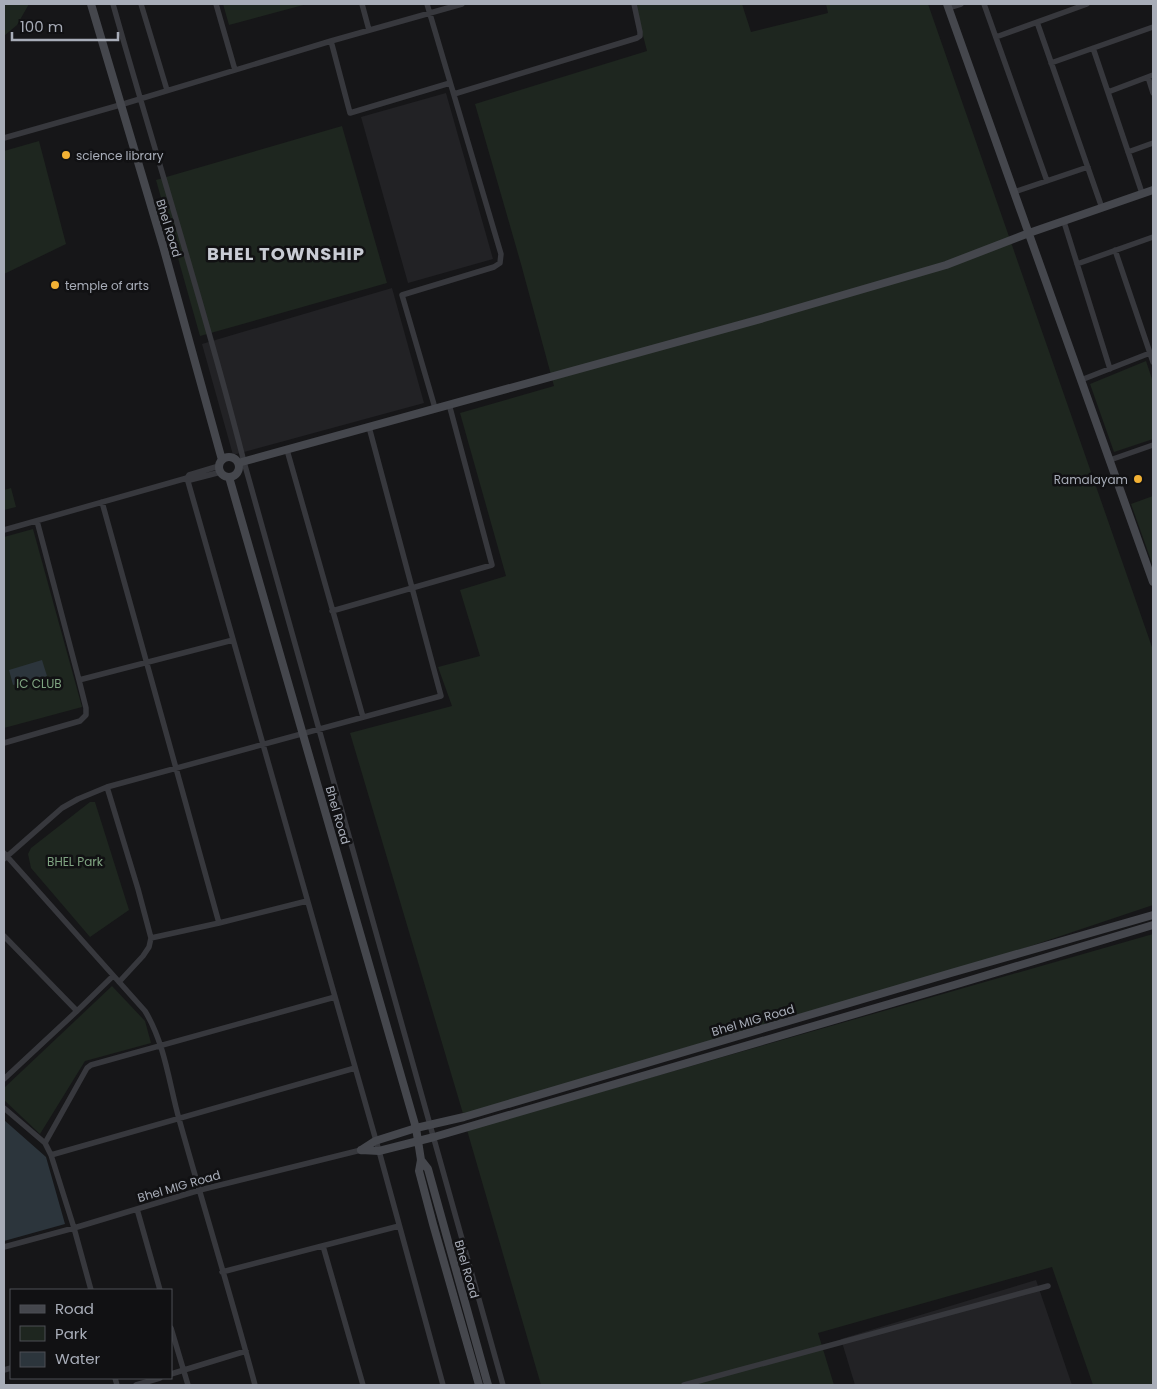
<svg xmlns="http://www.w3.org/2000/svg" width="1157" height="1389" font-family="Poppins,sans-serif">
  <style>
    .built { fill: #222225 }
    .green { fill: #1e261f }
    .water { fill: #2c353c }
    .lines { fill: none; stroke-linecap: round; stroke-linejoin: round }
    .street { stroke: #37383d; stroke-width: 5.5 }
    .secondary { stroke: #45474d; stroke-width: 8 }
    .poi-dot { fill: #f2b134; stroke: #111113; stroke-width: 2 }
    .labels { text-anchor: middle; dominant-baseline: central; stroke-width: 5; stroke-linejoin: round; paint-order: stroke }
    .poi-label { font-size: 12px; fill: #a8adb8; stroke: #111113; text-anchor: start }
    .street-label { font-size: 12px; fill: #a8adb8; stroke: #111113 }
    .park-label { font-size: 12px; fill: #7fa381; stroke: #111113 }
    .district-label { font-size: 18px; font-weight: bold; letter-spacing: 1px; fill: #c9ccd4; stroke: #111113 }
  </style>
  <rect width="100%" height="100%" fill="#161618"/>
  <path class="built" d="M446,93L493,259L408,283L361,117Z
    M392,288L424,403L233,455L202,344Z
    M1036,1280L1072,1385H855L841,1339Z"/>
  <path class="green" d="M4,4H29L17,25L4,36Z
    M223,4H307L229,25Z
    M635,4H742L751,32L828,13L826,4H928L1153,650V905L951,973L464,1117L350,733L452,706L438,667L480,656L460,590L506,576L460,413L554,386L521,264L475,104L647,51Z
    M342,126L387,283L200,336L156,180Z
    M39,141L66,244L4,274V151Z
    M1146,361L1153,382V439L1114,452L1090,384Z
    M11,488L16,507L4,510V490Z
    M1153,496V566L1131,504Z
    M33,529L82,707L4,728V537Z
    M90,802H95L129,910L90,937L31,868L28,854L31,848Z
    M1153,934V1385H1093L1052,1267L818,1333L834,1385H541L467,1130Z
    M112,986L145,1021L151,1043L85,1061L40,1134L4,1100V1088Z"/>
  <path class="water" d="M42,660L47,676L13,685L9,670Z
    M4,1120L46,1157L65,1224L4,1241Z"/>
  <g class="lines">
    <path class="street" d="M113,4C156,157 205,308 244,462L503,1385
      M141,4L167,90
      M216,4L235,70
      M362,4L369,30
      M427,4L501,254L500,263L494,267L402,295L435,408
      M984,4L1047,181
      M948,8L961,4
      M1037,22L1102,208
      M996,37L1087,4
      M331,41L350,113L450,83
      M1093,48L1142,193
      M1051,63L1153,27
      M1148,77L1153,93
      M1108,92L1153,75
      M454,94L637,38L640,36V32L634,4
      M4,138L120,105L331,41L462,4
      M1128,152L1153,143
      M1014,192L1088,167
      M1064,222L1110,369
      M1115,250L1153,362
      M1077,264L1153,237
      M1081,380L1150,353
      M287,450L363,717
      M1110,460L1153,445
      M187,478L379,1151L443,1385
      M187,478L190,480L221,472
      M102,502L219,923L307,901
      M4,530L187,478L189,475L219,466
      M332,611L492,565L449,404
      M79,680L233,640
      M4,743L80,721L86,715V708L79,680L37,521
      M107,787L138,889L151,938L149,947L143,956L119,982
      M4,853L145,1011C165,1044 169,1083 179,1119C204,1208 231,1296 255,1385
      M4,859L62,808L78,799L107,787L441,696L369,427
      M4,936L77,1011
      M151,938L219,923
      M4,1079L77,1011L113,976
      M4,1108L45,1143L51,1155L74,1228L91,1290
      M45,1143L87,1068L91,1065L335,997
      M51,1155L355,1068
      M137,1209L160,1290
      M323,1246L363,1385
      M4,1247L74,1228L200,1190L361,1150
      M222,1272L399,1226
      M171,1328L188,1385
      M4,1370L11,1368
      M171,1374L246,1351
      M115,1378L117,1385
      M136,1385L160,1378
      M684,1385L1048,1286"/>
    <path class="secondary" d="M91,4L163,246L222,460
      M947,4L1153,582
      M219 467a10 10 0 1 1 20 0a10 10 0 1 1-20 0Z
      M238,463L764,318L946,265L1029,233L1153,190
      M229,477L416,1128L421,1160L419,1171L433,1224L479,1385
      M361,1150L375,1141L416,1128L464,1117L951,973L1153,915
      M361,1150L379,1151L434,1137L954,985L1153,925
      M421,1160L428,1169L488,1385"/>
  </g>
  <g class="poi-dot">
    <circle cx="66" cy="155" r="5"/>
    <circle cx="55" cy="285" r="5"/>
    <circle cx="1138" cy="479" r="5"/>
  </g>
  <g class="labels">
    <g class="poi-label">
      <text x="76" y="155">science library</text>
      <text x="65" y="285">temple of arts</text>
      <text x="1128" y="479" text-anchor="end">Ramalayam</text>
    </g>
    <g class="street-label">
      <text transform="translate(169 228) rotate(73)">Bhel Road</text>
      <text transform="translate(338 815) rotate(74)">Bhel Road</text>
      <text transform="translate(753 1020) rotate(-16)">Bhel MIG Road</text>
      <text transform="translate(179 1186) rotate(-16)">Bhel MIG Road</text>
      <text transform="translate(467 1269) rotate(74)">Bhel Road</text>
    </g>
    <g class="park-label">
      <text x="39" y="683">IC CLUB</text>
      <text x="75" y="861">BHEL Park</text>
    </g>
    <g class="district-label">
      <text x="286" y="253">BHEL TOWNSHIP</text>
    </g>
  </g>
  <rect width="1157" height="1389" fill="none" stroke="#a8adb8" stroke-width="10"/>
  <rect x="10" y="1289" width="162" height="90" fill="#111113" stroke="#4d4f55"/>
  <rect x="20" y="1305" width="25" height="8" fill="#45474d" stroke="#4d4f55"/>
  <text x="55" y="1314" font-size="15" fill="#a8adb8">Road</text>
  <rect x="20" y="1326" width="25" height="15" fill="#1e261f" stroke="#4d4f55"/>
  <text x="55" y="1339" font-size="15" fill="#a8adb8">Park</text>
  <rect x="20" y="1352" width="25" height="15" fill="#2c353c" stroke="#4d4f55"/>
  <text x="55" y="1364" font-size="15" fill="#a8adb8">Water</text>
  <path d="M12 32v8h106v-8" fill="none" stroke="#a8adb8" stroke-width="2.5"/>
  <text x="20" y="32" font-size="15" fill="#a8adb8" stroke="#111113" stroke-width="4" paint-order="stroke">100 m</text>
</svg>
